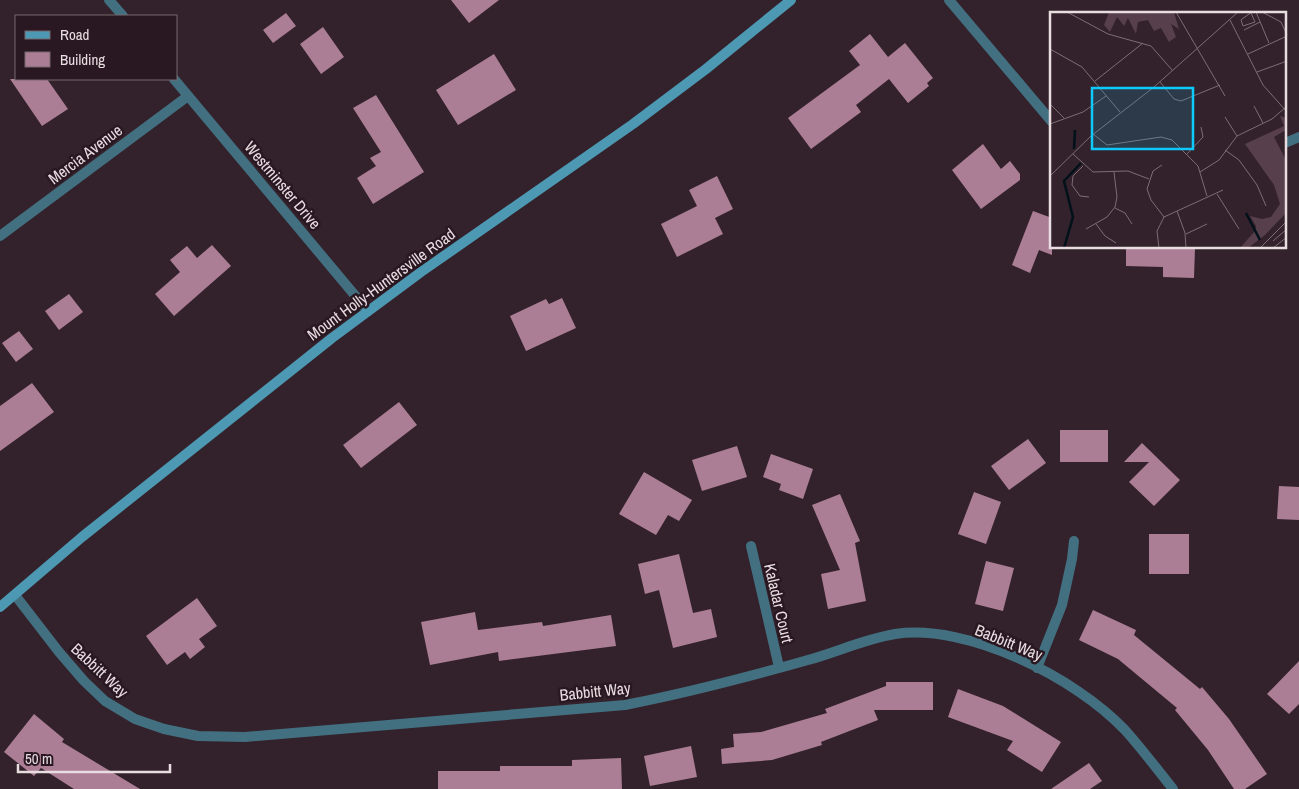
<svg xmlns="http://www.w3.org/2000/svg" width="1299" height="789" font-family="'Archivo Narrow',sans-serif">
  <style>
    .building { fill: #ab7e95 }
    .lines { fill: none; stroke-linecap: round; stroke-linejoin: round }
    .minor { stroke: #437080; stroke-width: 10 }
    .secondary { stroke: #4d98b2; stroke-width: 10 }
    .labels { text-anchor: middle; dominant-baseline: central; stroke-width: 5; stroke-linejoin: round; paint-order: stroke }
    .street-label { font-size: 16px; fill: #e9dde2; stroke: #291821 }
    .inset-river { fill: none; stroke: #00111a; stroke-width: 2.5 }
    .inset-road { fill: none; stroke: #7c6d74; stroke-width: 1 }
    .view { fill: #0ecafa; fill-opacity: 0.15; stroke: #0ecafa; stroke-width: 2.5 }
    .inset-edge { fill: none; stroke: #e9dde2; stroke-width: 2.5 }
  </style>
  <rect width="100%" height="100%" fill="#33222b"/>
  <path class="building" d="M451,0H499L469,23Z
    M286,13L296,26L273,43L263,30Z
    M323,27L344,57L321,74L300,44Z
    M870,34L888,57L905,43L933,78L927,83L929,86L908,103L889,79L856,105L861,112L811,149L788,118L860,65L849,51Z
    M494,54L516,90L458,125L436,90Z
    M10,79H47L68,109L42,126Z
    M376,95L424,172L373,204L357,178L376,166L370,158L381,152L353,108Z
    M983,144L1001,169L1010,161L1020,174V180L981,209L952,170Z
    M717,176L733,209L715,218L723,234L677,257L661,224L697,206L689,190Z
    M1033,211L1052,218V255L1039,250L1030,273L1012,265Z
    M212,245L231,266L174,316L155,294L180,272L170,260L187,246L197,258Z
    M1126,248H1195L1194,278L1163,277V267L1126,266Z
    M69,294L83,312L59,330L45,311Z
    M562,298L576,328L526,351L510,316L546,299L549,304Z
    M19,331L33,349L16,362L2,343Z
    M32,383L54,412L0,451V406Z
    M399,402L417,425L361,468L343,445Z
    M1060,430H1108V462H1060Z
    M1028,439L1046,463L1009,490L991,466Z
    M1142,443L1180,480L1154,506L1129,482L1149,462H1124Z
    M737,446L747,477L702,491L692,460Z
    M771,454L813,469L803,499L779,490L781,484L763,477Z
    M644,472L692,500L679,521L668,515L656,535L619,514Z
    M1279,486L1299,487V520L1277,519Z
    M974,492L1001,502L986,544L958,534Z
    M840,494L860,541L855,543L866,601L828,609L821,574L840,570L812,505Z
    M1149,534H1189V574H1149Z
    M679,554L693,613L711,609L717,637L673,648L659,590L645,594L638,564Z
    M986,561L1014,568L1003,611L975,604Z
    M197,598L217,626L199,639L205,647L190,659L185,652L167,665L146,636Z
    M1093,610L1136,630L1134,635L1200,689L1202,687L1229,719L1267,774L1245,789H1234L1208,750L1175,710L1177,708L1118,659L1079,640Z
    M475,612L478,630L542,622L543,626L611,615L616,646L499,661L498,652L430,665L421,622Z
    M1299,661V704L1289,714L1267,694Z
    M886,682H933V710H874L878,720L821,742L822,745L772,760L722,764L721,749L734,747L733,734L761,732L827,713L825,709L886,686Z
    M958,689L1003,706L1061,742L1042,772L1007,750L1013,741L948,717Z
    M34,714L64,739L62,742L140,789H74L41,768L34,776L4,752Z
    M691,746L697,777L650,786L644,756Z
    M621,758L622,789H438V771H500V766H572V760Z
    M1089,763L1102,781L1090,789H1051Z"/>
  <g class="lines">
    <path class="minor" d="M109,0L123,16
      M949,0L1052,122
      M174,79L368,311
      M1285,143L1299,137
      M0,236L188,96
      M751,546L779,667
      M15,595L59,652L84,681L105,701L135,719L164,729L198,736L245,737L625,705C687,693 748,677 808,660C837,652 865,639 895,634C968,623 1076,678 1125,730C1142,749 1157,769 1173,789
      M1037,668L1062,605L1072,559L1074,541"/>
    <path class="secondary" d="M0,607L82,537L332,338L421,272L633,124L706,69L791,0"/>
  </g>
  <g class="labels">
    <g class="street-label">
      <text transform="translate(85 154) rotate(-37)">Mercia Avenue</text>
      <text transform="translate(283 185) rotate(50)">Westminster Drive</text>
      <text transform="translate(381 284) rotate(-36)">Mount Holly-Huntersville Road</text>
      <text transform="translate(779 603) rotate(77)">Kaladar Court</text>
      <text transform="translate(1009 642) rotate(22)">Babbitt Way</text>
      <text transform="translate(100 670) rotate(43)">Babbitt Way</text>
      <text transform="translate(595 691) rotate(-6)">Babbitt Way</text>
    </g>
  </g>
  <g transform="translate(1050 12)">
    <rect width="236" height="236" fill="#33222b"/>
    <path d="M59,0H124L129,17L121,12L126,25L119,30L111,16L104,19L98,8L88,10L86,22L78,6L74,14L67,5L60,20L54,13ZM230,104L236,106V118L224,125L236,148V201L215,223L198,236H190L205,219L206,214L200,204L212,207L221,205L230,192L224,173L195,132L234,114Z" fill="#573f4b"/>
    <path class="inset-river" d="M24,137L25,118M196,201L210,228M14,236L23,205L14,169L31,151"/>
    <path class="inset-road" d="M17,0L58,22L101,34L123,59M126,0L175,84M206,0L219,31M212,0L231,10L237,23M201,1L205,10L193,14L191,8L192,7L202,0M180,8L213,73L237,100M194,18L210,10M0,37L32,55L70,100M198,42L237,24M207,60L237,49M45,69L93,31M110,70L124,87L131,89L170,73M0,92L14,106M204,94L213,111M175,105L187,124M0,112L33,100L56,84M43,122L57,133L111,125L122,128L148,154L157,184M175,138L189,148L207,173L216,194M23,142L43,160L78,159L99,167M137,142L153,125L151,115M112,153L103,159L97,177L101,188L114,205M33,154L23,164L22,173L30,184L39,185M150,160L169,148L187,124L222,107L236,95M0,164L41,124L104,75L188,0M167,182L189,217M65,196L75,201L82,212M127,199L135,221L136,236M46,212L55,224L66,231M36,217L57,205L65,195L67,185L64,160M136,222L157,212M223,229L237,217M109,236L107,219L114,205L173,178M210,236L237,209M223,236L237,225"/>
    <path class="view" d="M42,76H143V137H42Z"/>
    <rect width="236" height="236" class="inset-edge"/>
  </g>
  <rect x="15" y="15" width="162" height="65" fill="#291821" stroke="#76676e"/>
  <rect x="25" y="31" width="25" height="8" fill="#4d98b2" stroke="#76676e"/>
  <text x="60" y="40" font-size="15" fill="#e9dde2">Road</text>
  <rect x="25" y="52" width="25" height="15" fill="#ab7e95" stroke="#76676e"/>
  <text x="60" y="65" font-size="15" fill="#e9dde2">Building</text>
  <path d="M18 764v8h152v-8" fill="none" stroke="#e9dde2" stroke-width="2.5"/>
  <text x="25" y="764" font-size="15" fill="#e9dde2" stroke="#291821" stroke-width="4" paint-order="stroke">50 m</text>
</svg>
